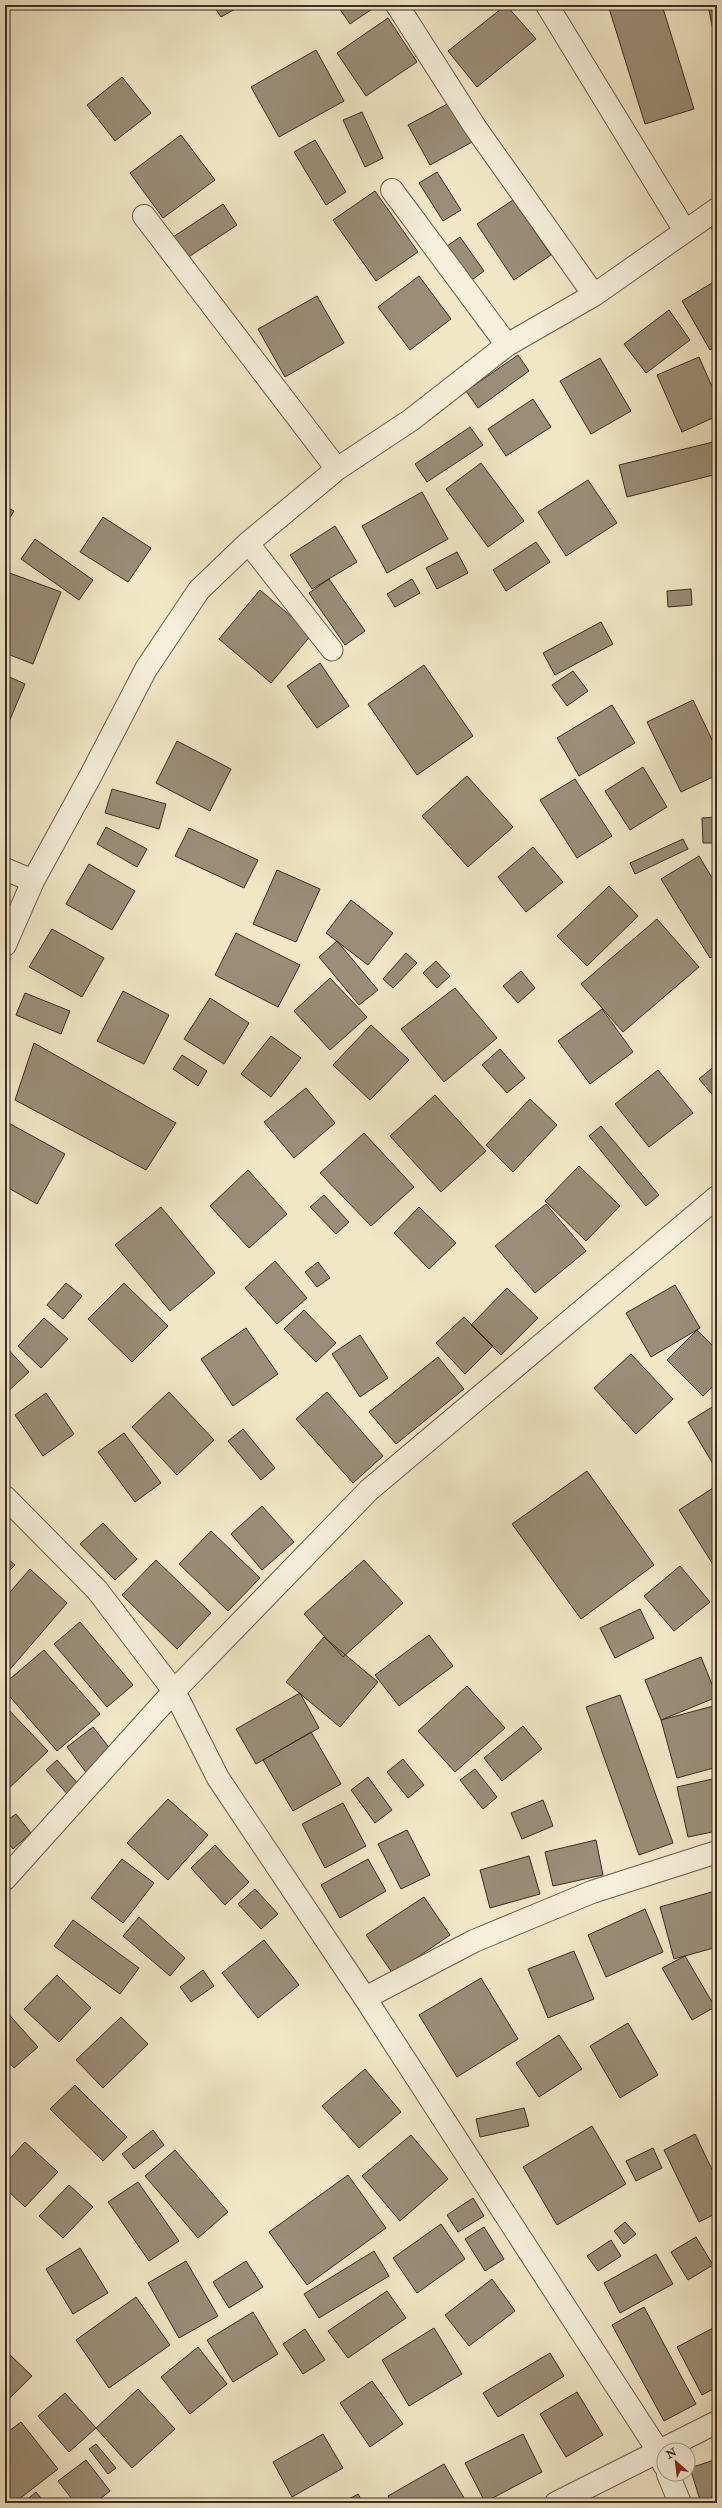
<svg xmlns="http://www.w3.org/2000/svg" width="722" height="2508" font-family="'IM FELL Double Pica',serif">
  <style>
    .building { fill: #9b8d78; stroke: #3e2c22 }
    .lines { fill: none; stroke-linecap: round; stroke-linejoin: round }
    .service-casing { stroke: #6b5b4b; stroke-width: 23 }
    .minor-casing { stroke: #6b5b4b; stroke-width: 24 }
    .service { stroke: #f6efdb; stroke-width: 21 }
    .minor { stroke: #f6efdb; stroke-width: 22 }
  </style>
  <rect width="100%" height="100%" fill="#f1e7c7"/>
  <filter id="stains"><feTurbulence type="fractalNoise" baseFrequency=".005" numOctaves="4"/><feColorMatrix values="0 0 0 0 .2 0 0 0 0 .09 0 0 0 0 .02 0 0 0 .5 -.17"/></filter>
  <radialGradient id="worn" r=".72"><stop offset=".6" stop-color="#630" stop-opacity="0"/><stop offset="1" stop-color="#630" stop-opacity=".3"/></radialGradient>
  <path class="building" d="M213,5H242L221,17Z
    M337,5H378L350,24Z
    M506,5L536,39L477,87L448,51Z
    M608,5H662L694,109L645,124Z
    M708,5H717V51Z
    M388,18L417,62L366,96L337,53Z
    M316,50L344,101L279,137L251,87Z
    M122,77L151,113L115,141L87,105Z
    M453,101L474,141L430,165L408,125Z
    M362,112L383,158L365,167L343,120Z
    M181,135L215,180L163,218L130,173Z
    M315,140L346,192L326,205L294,152Z
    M437,172L461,210L443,221L419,183Z
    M375,191L418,252L376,281L333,220Z
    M513,200L551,255L514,280L477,224Z
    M223,204L237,225L184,260L170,239Z
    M717,224V237L711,227Z
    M460,237L484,271L465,285L440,251Z
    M419,276L451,319L410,350L378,307Z
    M717,280V346L710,350L682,301Z
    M317,296L344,343L285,377L258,329Z
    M669,310L690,340L646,373L624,344Z
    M518,355L529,371L478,408L466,391Z
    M699,357L717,398V416L682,432L657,375Z
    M600,358L631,411L591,434L560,381Z
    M533,399L551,427L506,456L488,429Z
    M470,427L483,445L427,482L415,464Z
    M717,441V474L627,497L619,465Z
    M481,463L524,521L488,547L446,489Z
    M588,480L617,523L566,556L538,512Z
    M422,492L448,539L387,573L362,526Z
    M5,506L14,511L5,526Z
    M103,517L151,548L128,582L80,552Z
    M335,526L357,562L312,589L290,555Z
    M35,539L93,580L79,600L21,559Z
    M536,542L550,562L506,591L493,570Z
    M457,552L468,573L437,589L426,568Z
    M7,572L61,592L33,664L5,653Z
    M329,579L365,631L345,645L309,593Z
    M412,579L420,593L395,607L387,594Z
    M691,589L692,605L668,607L667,591Z
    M260,590L312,634L271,683L219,639Z
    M601,622L613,644L555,675L543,653Z
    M320,663L349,706L317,728L287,686Z
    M424,665L473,736L417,775L368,704Z
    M573,671L588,691L567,706L552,685Z
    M5,675L25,684L6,729L5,728Z
    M693,700L717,750V775L681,792L647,722Z
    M612,705L635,743L579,776L557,738Z
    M177,741L231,769L210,811L156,783Z
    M643,767L667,807L630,830L605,791Z
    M467,776L513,827L468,867L422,816Z
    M575,779L612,836L577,858L540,800Z
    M112,789L166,804L159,829L105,813Z
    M717,817V843H703L702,818Z
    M106,827L147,849L137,867L97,844Z
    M189,828L258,860L244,888L175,856Z
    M683,839L688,849L635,874L630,863Z
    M533,847L563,882L526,912L498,877Z
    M699,856L717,886V954L710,958L661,879Z
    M89,864L135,891L112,930L66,904Z
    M277,870L320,889L296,942L253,924Z
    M609,886L638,916L587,966L557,936Z
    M351,900L393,933L368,965L326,933Z
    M657,919L699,967L623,1032L581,984Z
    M52,929L104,958L82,997L29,967Z
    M236,933L300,965L278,1007L215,975Z
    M337,941L378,990L359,1005L319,957Z
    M406,953L417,963L393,988L383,979Z
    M436,961L450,976L437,988L423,973Z
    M521,971L535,988L518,1003L503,986Z
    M330,978L367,1017L330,1050L294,1011Z
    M455,988L497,1038L444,1082L401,1029Z
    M123,991L169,1015L144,1064L97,1041Z
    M25,993L70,1011L61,1034L16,1015Z
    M210,998L249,1023L224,1064L184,1039Z
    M602,1009L633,1052L590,1084L558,1041Z
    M371,1025L409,1060L370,1100L333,1065Z
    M271,1036L301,1058L271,1097L241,1074Z
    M34,1043L176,1123L146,1170L15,1100Z
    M500,1049L525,1078L507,1093L482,1065Z
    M182,1055L207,1071L198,1086L173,1069Z
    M717,1064V1100L699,1079Z
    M658,1070L693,1113L649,1147L615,1104Z
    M306,1088L335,1123L294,1158L264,1122Z
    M435,1095L486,1151L441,1192L390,1136Z
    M530,1099L557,1125L513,1172L486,1145Z
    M5,1121L65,1154L37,1204L5,1186Z
    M601,1126L659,1195L646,1206L589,1136Z
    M364,1133L414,1187L371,1226L320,1173Z
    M579,1166L620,1206L586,1241L545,1201Z
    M248,1170L287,1214L249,1248L210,1206Z
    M324,1195L349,1222L336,1234L310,1207Z
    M546,1204L586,1251L535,1293L495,1246Z
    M161,1207L215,1273L170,1311L115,1245Z
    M419,1207L456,1243L429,1269L394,1233Z
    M275,1261L307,1298L277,1324L245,1288Z
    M318,1262L330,1278L317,1287L305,1272Z
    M66,1283L82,1296L63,1319L47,1305Z
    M124,1283L168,1326L132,1362L88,1319Z
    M675,1285L700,1328L651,1357L626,1313Z
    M507,1288L538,1318L501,1355L471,1325Z
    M304,1310L336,1343L316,1362L284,1329Z
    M464,1317L493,1346L465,1374L436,1343Z
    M44,1318L68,1339L41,1368L18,1346Z
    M246,1328L278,1374L233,1406L201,1359Z
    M697,1330L717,1350V1382L703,1396L667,1360Z
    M360,1335L388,1378L360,1397L332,1354Z
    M5,1346L29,1372L5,1394Z
    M631,1354L673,1399L636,1434L594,1388Z
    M438,1357L464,1389L396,1444L369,1412Z
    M169,1392L214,1440L177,1475L132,1427Z
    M327,1392L383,1456L353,1483L296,1419Z
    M46,1393L74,1434L43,1456L15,1415Z
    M717,1404V1469H716L688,1422Z
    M243,1429L275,1468L261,1480L228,1441Z
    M124,1433L161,1483L135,1502L98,1452Z
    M587,1471L654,1565L581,1619L512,1524Z
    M713,1488L717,1494V1571L679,1510Z
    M262,1506L294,1542L262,1570L231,1534Z
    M103,1523L137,1559L115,1580L80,1544Z
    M211,1531L260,1578L228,1611L179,1564Z
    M5,1556L15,1565L5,1575Z
    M156,1560L211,1613L177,1649L122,1595Z
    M364,1560L403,1603L343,1657L304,1614Z
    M680,1566L710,1602L674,1631L644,1596Z
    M30,1569L67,1603L6,1674L5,1598Z
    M640,1609L654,1638L615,1658L600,1628Z
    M80,1622L133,1685L107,1707L54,1644Z
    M429,1635L453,1666L399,1706L375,1675Z
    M324,1637L378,1682L340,1727L286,1682Z
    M44,1650L100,1714L57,1751L5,1691V1683Z
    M701,1657L717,1697L661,1720L645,1680Z
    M467,1686L505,1728L455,1772L418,1731Z
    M300,1693L319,1728L256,1764L236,1729Z
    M620,1695L673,1843L639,1855L586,1707Z
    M717,1705V1767L677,1778L661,1720Z
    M5,1706L48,1751L5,1792Z
    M523,1726L542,1749L502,1781L484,1758Z
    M93,1727L115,1755L88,1775L67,1747Z
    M311,1732L341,1784L293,1811L263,1760Z
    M403,1759L424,1785L408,1798L387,1772Z
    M57,1760L80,1786L69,1796L46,1770Z
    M475,1769L497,1797L483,1809L460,1780Z
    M368,1777L392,1810L375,1823L351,1790Z
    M717,1778V1831L688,1837L677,1787Z
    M168,1799L208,1835L168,1880L127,1843Z
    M543,1800L553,1826L522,1839L511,1813Z
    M343,1803L366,1846L325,1868L302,1824Z
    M16,1814L31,1833L13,1849L5,1839V1822Z
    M407,1830L430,1875L401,1889L378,1844Z
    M596,1840L603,1875L553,1886L545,1852Z
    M215,1845L249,1882L225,1905L191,1868Z
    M529,1856L540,1894L490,1908L480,1870Z
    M122,1859L154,1883L123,1923L91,1898Z
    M368,1859L386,1891L340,1918L321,1885Z
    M255,1889L278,1914L261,1929L238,1904Z
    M715,1891L717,1947L674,1959L660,1907Z
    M424,1897L450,1935L393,1974L366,1935Z
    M645,1909L663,1952L606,1977L588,1935Z
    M139,1917L185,1958L170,1976L123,1936Z
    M73,1920L139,1968L120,1994L54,1946Z
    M264,1940L299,1985L258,2018L222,1973Z
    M574,1951L594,1999L548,2018L528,1969Z
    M685,1956L715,2007L692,2020L662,1968Z
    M203,1970L214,1986L191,2002L180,1987Z
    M57,1975L91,2008L59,2042L24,2009Z
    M481,1978L518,2039L457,2077L419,2015Z
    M5,2010L38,2047L14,2068L5,2058Z
    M121,2017L148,2044L103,2088L76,2060Z
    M628,2023L658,2075L620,2098L590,2046Z
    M559,2035L582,2069L539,2097L516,2063Z
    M365,2069L401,2112L359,2148L322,2106Z
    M75,2085L127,2137L103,2161L50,2109Z
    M524,2108L529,2126L480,2137L476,2119Z
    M717,2122V2132L714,2123Z
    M592,2126L626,2184L557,2225L523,2167Z
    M153,2130L164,2145L134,2169L122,2154Z
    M695,2134L717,2180V2213L699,2222L664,2150Z
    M411,2135L448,2179L400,2221L362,2176Z
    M25,2142L58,2172L25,2207L5,2188V2164Z
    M653,2148L662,2168L636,2181L626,2161Z
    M175,2150L228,2212L198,2238L145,2176Z
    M348,2175L386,2228L307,2285L269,2232Z
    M138,2182L179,2241L149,2261L108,2202Z
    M69,2185L93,2207L63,2238L39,2216Z
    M473,2198L484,2216L458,2232L447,2215Z
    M625,2222L636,2234L624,2244L614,2231Z
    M441,2224L465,2259L417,2293L393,2258Z
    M484,2227L504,2259L485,2271L465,2239Z
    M696,2237L713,2265L688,2280L671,2252Z
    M611,2240L621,2256L598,2271L587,2256Z
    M80,2248L108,2293L73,2314L46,2269Z
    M374,2251L389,2276L319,2318L304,2294Z
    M656,2254L673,2284L620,2313L604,2283Z
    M186,2261L218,2316L179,2338L148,2283Z
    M246,2261L263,2287L229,2308L213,2282Z
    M492,2279L515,2311L469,2346L445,2315Z
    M387,2291L406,2318L348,2358L328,2331Z
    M136,2297L170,2345L109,2388L76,2340Z
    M644,2307L696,2404L664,2421L612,2325Z
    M253,2312L278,2354L233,2382L207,2340Z
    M717,2326V2387L702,2395L677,2347Z
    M434,2328L462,2374L409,2406L382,2360Z
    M305,2329L325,2360L303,2374L283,2344Z
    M198,2347L227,2384L190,2414L161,2377Z
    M5,2350L32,2376L5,2403Z
    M550,2353L564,2376L498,2417L483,2393Z
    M372,2381L403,2424L370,2447L340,2403Z
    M138,2389L175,2429L132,2468L96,2428Z
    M577,2392L603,2435L566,2457L540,2414Z
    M65,2393L96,2428L69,2452L38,2416Z
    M21,2422L58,2469L14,2503H5V2434Z
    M323,2434L343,2468L292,2497L273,2462Z
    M523,2434L542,2472L485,2502L465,2463Z
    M96,2444L116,2468L108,2474L89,2449Z
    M717,2459V2503H701L690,2468Z
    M86,2460L110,2491L95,2503H75L58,2481Z
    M444,2464L467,2503H392L388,2496Z
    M36,2492L45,2503H23Z
    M358,2494L363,2503H342Z"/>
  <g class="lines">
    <g class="service-casing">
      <path id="service" d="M248,543L332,650"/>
    </g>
    <g class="minor-casing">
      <path id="minor" d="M397,5L475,127L594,295
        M547,5L685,231
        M392,190L507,345
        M144,216L337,469
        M5,869L33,881
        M5,945L33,881L91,775L146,669L199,590L248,543L337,469L411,420L507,345L594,295L717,209
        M5,1497L97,1590L174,1691L218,1778L365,1998L659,2452L664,2465
        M5,1879L174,1691L369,1490L717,1197
        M365,1998L474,1941L592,1892L717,1852
        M668,2474L680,2503
        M556,2503L717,2422"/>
    </g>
    <use href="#service" class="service"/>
    <use href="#minor" class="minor"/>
  </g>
  <rect width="722" height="2508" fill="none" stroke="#f1e7c7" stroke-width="20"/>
  <rect x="6" y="6" width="710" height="2496" fill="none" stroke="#3e2c22" stroke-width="2"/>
  <rect x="10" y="10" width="702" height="2488" fill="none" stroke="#3e2c22"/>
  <g transform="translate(676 2462) rotate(332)"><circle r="19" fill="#f6efdb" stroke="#aca191"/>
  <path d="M0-3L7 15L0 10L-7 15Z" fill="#8f2418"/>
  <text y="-6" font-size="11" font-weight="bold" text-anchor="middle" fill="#3e2c22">N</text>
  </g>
  <rect width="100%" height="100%" filter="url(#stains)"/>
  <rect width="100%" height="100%" fill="url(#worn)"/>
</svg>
